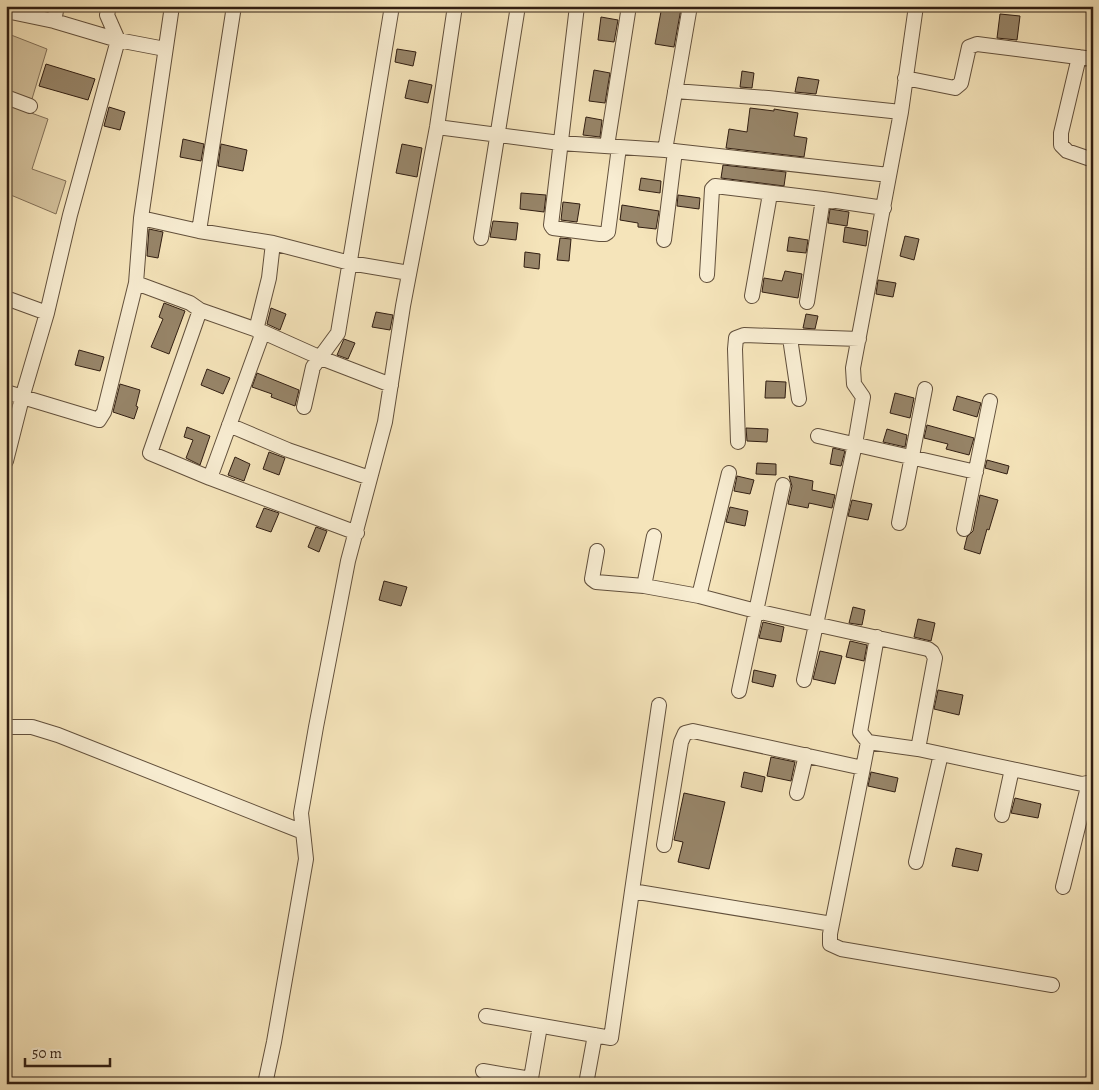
<svg xmlns="http://www.w3.org/2000/svg" width="1099" height="1090" font-family="Alegreya,serif">
  <style>
    .green { fill: #d4c29d; stroke: #827058 }
    .building { fill: #978569; stroke: #311e12 }
    .lines { fill: none; stroke-linecap: round; stroke-linejoin: round }
    .street-casing { stroke: #62503c; stroke-width: 16 }
    .street { stroke: #f8edd2; stroke-width: 14 }
  </style>
  <rect width="100%" height="100%" fill="#f5e4ba"/>
  <filter id="stains"><feTurbulence type="fractalNoise" baseFrequency=".004" numOctaves="4"/><feColorMatrix values="0 0 0 0 .2 0 0 0 0 .09 0 0 0 0 .02 0 0 0 .5 -.17"/></filter>
  <radialGradient id="worn" r=".72"><stop offset=".6" stop-color="#630" stop-opacity="0"/><stop offset="1" stop-color="#630" stop-opacity=".3"/></radialGradient>
  <path class="green" d="M6,33L47,49L32,99L6,90Z
    M6,104L48,119L32,169L66,181L56,214L6,193Z"/>
  <path class="building" d="M662,6L681,9L674,47L655,44Z
    M1000,14L1020,16L1017,40L997,38Z
    M601,17L618,20L614,42L598,40Z
    M397,49L416,52L413,66L395,62Z
    M46,64L95,79L88,100L39,86Z
    M594,70L610,73L605,103L589,101Z
    M742,71L754,73L752,88L740,87Z
    M798,77L819,80L816,94L795,92Z
    M409,80L432,85L428,103L405,98Z
    M109,107L125,112L120,130L104,126Z
    M750,108L774,111V109L798,113L794,136L807,138L804,157L726,148L729,129L747,132Z
    M586,117L602,120L600,137L583,135Z
    M183,139L204,144L201,161L180,157Z
    M221,144L247,150L243,171L218,166Z
    M402,144L422,148L417,177L396,173Z
    M723,165L786,172L784,186L721,178Z
    M641,178L661,181L660,193L639,190Z
    M521,193L546,195L544,212L520,209Z
    M678,195L700,198L699,209L677,206Z
    M563,202L580,204L577,222L561,220Z
    M622,205L659,211L656,229L638,227V223L620,220Z
    M830,209L849,212L847,226L828,223Z
    M493,221L518,223L516,240L490,237Z
    M845,227L868,231L866,246L843,242Z
    M149,229L163,232L158,258L147,256Z
    M905,236L919,239L914,260L900,256Z
    M789,237L808,240L806,253L787,251Z
    M560,238L571,239L569,261L557,260Z
    M525,252L540,254L539,269L524,267Z
    M785,271L802,274L798,298L762,292L764,278L782,281Z
    M878,280L896,283L893,297L876,294Z
    M164,303L185,311L169,354L151,347L163,319L159,317Z
    M271,308L286,314L280,330L267,324Z
    M376,312L393,315L390,330L372,327Z
    M806,314L818,316L815,329L803,328Z
    M344,339L355,343L348,359L337,355Z
    M79,350L104,357L100,371L75,365Z
    M207,369L230,378L223,394L201,385Z
    M257,373L299,390L295,406L271,397L272,394L252,387Z
    M766,381L786,382L785,398H765Z
    M120,384L140,390L136,406L138,407L134,419L113,412Z
    M895,393L914,398L910,418L890,413Z
    M957,396L981,403L977,417L953,410Z
    M927,425L974,438L969,455L946,449L948,444L924,438Z
    M187,427L210,436L200,465L186,458L193,440L184,437Z
    M746,428L768,429L767,442L747,441Z
    M887,429L907,435L905,447L883,442Z
    M833,448L845,451L841,466L830,464Z
    M269,452L285,458L279,475L263,469Z
    M235,457L250,464L244,481L228,475Z
    M987,460L1009,466L1007,474L985,468Z
    M757,463L776,464V475L756,474Z
    M737,476L754,480L750,494L734,491Z
    M789,476L813,481L812,490L835,495L832,508L809,503L808,508L788,504L792,486Z
    M980,495L998,500L989,530L987,529L980,554L964,549L967,537L973,531Z
    M852,500L872,504L868,520L848,516Z
    M730,507L748,511L745,526L726,522Z
    M264,508L279,513L271,532L256,527Z
    M316,527L327,531L319,552L308,547Z
    M384,581L407,587L401,606L379,600Z
    M853,607L865,610L862,625L849,623Z
    M918,619L935,623L931,641L914,637Z
    M763,622L784,627L781,642L759,638Z
    M850,641L867,645L864,661L846,657Z
    M820,651L842,656L835,684L813,679Z
    M754,670L776,675L773,687L752,682Z
    M938,690L963,695L959,715L934,709Z
    M771,757L795,762L791,781L767,776Z
    M744,772L765,777L762,792L741,787Z
    M871,772L898,778L895,792L868,786Z
    M684,793L725,802L709,869L678,862L683,842L674,840Z
    M1015,798L1041,804L1038,818L1011,813Z
    M956,848L982,854L978,871L952,866Z"/>
  <g class="lines">
    <g class="street-casing">
      <path id="street" d="M577,6L551,225L553,228L600,234H605L608,232L619,147
        M6,11L54,21L118,40L165,49
        M54,21L57,6
        M1079,57L1061,133V145L1067,151L1093,160
        M905,78L955,88L961,83L969,47L977,44L1093,59
        M675,91L768,98L901,112
        M6,97L30,106
        M437,127L560,143L665,150L889,175
        M607,146L629,6
        M665,150L690,6
        M141,218L199,231L273,243L350,263L409,273
        M199,231L234,6
        M481,238L518,6
        M664,240L675,151
        M707,275L712,189L715,186L823,199L884,208
        M136,283L190,303L200,310L263,332L321,358L391,385
        M752,296L770,194
        M6,298L47,313
        M807,302L823,199
        M200,310L150,453L210,478L357,533
        M256,330L269,278L273,243
        M790,338L799,399
        M6,392L99,420L104,412L136,283L141,218L172,6
        M304,407L313,367L338,333L392,6
        M229,425L288,450L370,478
        M818,436L976,472
        M738,442L735,349L736,338L744,335L859,339
        M6,461L22,398L47,313L70,215L118,40L107,15L109,6
        M210,478L263,332
        M899,523L925,389
        M964,529L990,401
        M597,551L592,579L596,582L644,586L699,596L756,611L928,649L932,652L935,658L918,749
        M644,586L654,536
        M699,596L729,473
        M877,637L860,732L868,742L918,749L1082,784L1093,782
        M804,680L855,444L863,397L854,384L853,368L901,112L916,6
        M739,691L783,485
        M659,705L632,891L832,924
        M6,727H32L58,735L303,832
        M863,768L830,934V944L841,949L1052,985
        M797,793L806,755
        M1002,815L1012,769
        M664,845L681,742L685,733L693,731L863,768L868,742
        M916,862L941,754
        M1063,887L1089,783
        M486,1016L611,1038L632,891
        M483,1071L531,1079
        M265,1084L274,1042L306,859L301,813L316,727L348,561L385,422L403,306L437,127L455,6
        M530,1084L540,1026
        M586,1084L595,1035"/>
    </g>
    <use href="#street" class="street"/>
  </g>
  <rect width="1099" height="1090" fill="none" stroke="#f5e4ba" stroke-width="25"/>
  <rect x="8" y="8" width="1084" height="1075" fill="none" stroke="#311e12" stroke-width="2.5"/>
  <rect x="12" y="12" width="1074" height="1065" fill="none" stroke="#311e12"/>
  <path d="M25 1058v8h85v-8" fill="none" stroke="#311e12" stroke-width="2.5"/>
  <text x="32" y="1058" font-size="15" fill="#311e12" stroke="#f8edd2" stroke-width="4" paint-order="stroke">50 m</text>
  <rect width="100%" height="100%" filter="url(#stains)"/>
  <rect width="100%" height="100%" fill="url(#worn)"/>
</svg>
